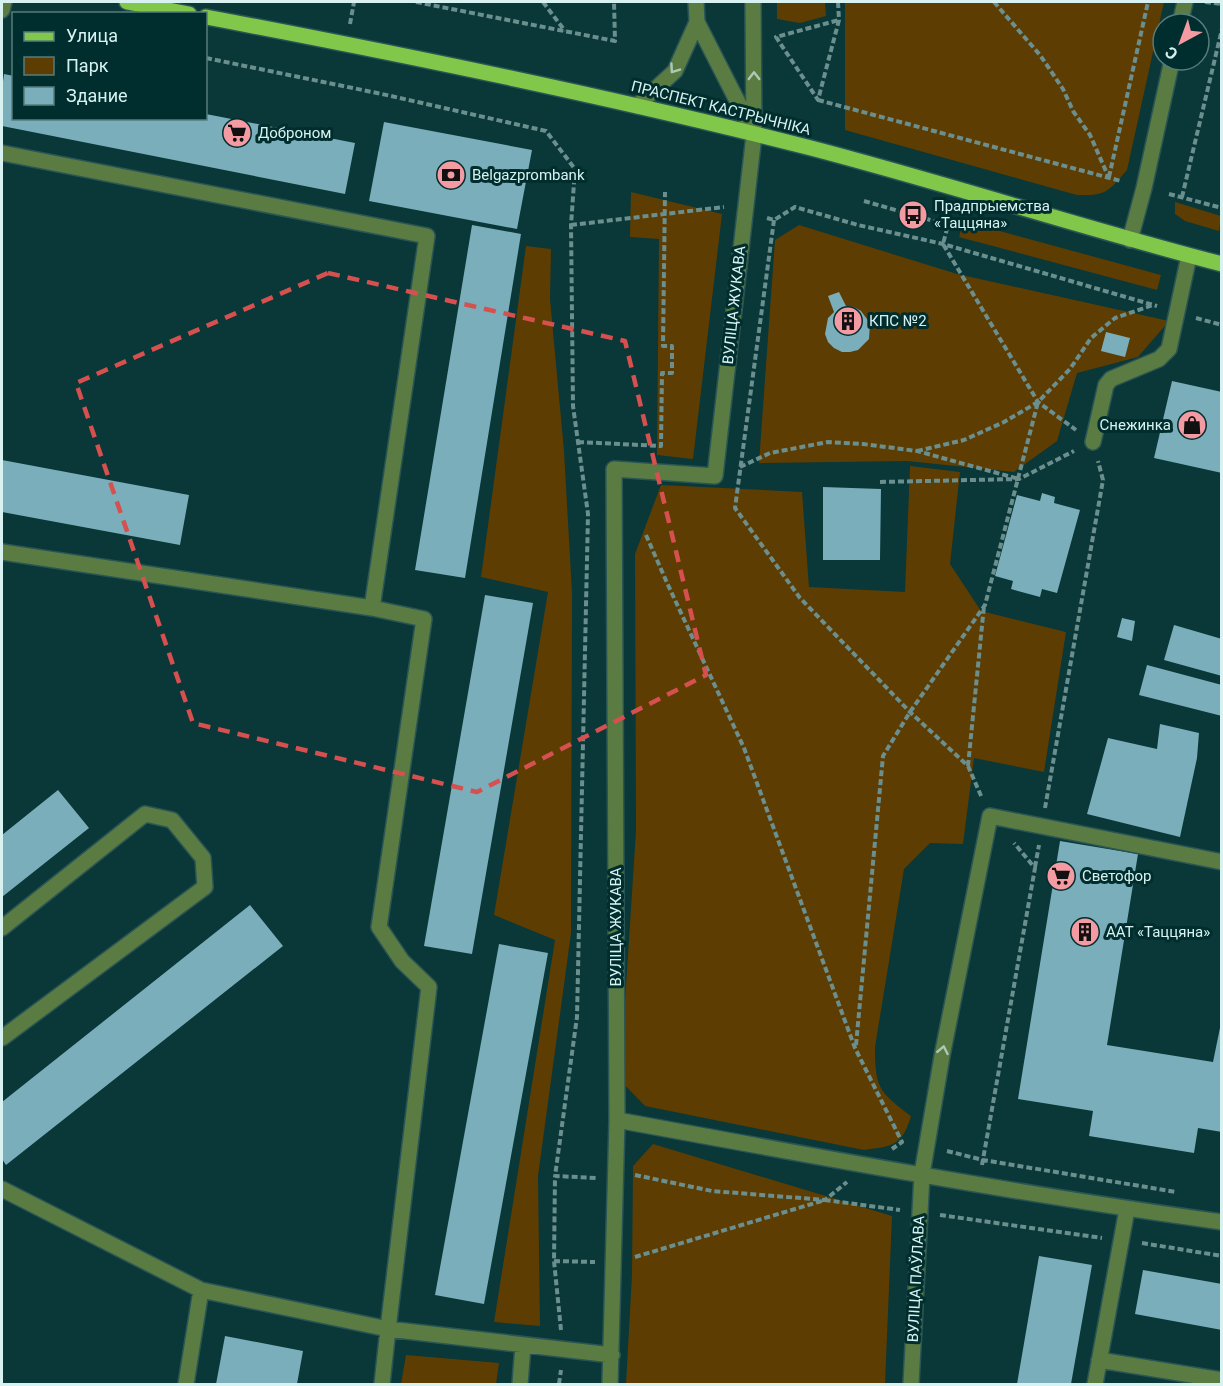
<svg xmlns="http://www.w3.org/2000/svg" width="1223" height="1386" font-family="Roboto,sans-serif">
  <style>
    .green { fill: #5e3d02 }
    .building { fill: #79aeba }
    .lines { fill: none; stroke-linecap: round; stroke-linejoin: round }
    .minor-casing { stroke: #2b5555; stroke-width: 18 }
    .major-casing { stroke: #2b5555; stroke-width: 18 }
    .path { stroke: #6a8f8e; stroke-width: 4; stroke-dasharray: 6 3; stroke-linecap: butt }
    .minor { stroke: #5a7c43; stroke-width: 15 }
    .major { stroke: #80c74a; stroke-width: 15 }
    .oneway { stroke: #abc9b4 }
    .marked { fill: none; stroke: #d65050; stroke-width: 4.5; stroke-dasharray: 12 8; stroke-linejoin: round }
    .labels { text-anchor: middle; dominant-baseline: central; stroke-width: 6; stroke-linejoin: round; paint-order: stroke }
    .street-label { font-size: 15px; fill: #d7f2f1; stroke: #002d2d }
    .poi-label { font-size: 15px; fill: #d7f2f1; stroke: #002d2d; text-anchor: start }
  </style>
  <rect width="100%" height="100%" fill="#0a3737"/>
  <path class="green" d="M777,2H825L826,16L800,23L777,19Z
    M845,2H1164L1127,170C1108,192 1106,196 1077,195L845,130Z
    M631,192L722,214L693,459L657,455L659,239L630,237Z
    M1175,202L1221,216L1219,231L1185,221L1175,214Z
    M963,221L1161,275L1157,290L959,237Z
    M799,225L957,274L1169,321L1138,357L1077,373L1057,441L1014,472L907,461L759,463L775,240Z
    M526,246L551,249L550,299L564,451L572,593L571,933L538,1176L540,1326L494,1322L555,940L494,915L548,592L481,577Z
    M910,466L960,472L950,564L981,611L1066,632L1044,772L974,758L963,844L930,843L904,869L875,1047C875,1088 879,1092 911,1116C902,1146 893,1146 864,1150L645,1106L620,1080L636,831L635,554L661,485L802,492L809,587L905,592Z
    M653,1144L892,1216L885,1384H626L632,1275L633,1166Z
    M406,1355L499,1363L496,1384H401Z"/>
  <path class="building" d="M4,74L14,76V118H206V114L355,143L345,194L2,126V89Z
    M384,122L532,150L517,229L369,201Z
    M472,225L521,234L465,578L415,570Z
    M839,292L846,306L854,307L861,311L870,323L869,339L858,350L850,352H842L834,348L828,342L825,334L828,318L834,312L828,296Z
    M1106,332L1130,338L1125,357L1101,351Z
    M1172,381L1222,392V473L1154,458Z
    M2,460L189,495L180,545L2,512Z
    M823,487L881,489L880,560H823Z
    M1042,493L1055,497L1054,503L1080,510L1057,593L1042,589L1040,597L1011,589L1013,581L995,576L1017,495L1040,501Z
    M485,595L533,603L472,954L424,946Z
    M1122,618L1135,621L1132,641L1117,637Z
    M1174,625L1222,639V676L1164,660Z
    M1147,665L1222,685V716L1139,695Z
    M1160,724L1199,733L1197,758L1180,837L1087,814L1108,738L1157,749Z
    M58,790L89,828L2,897V835Z
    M1060,841L1138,854L1107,1045L1213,1062L1222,1018V1132L1198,1128L1194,1153L1089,1136L1093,1111L1018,1099Z
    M250,905L283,946L6,1165L2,1159V1102Z
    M499,944L548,953L484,1304L435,1295Z
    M1039,1256L1092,1265L1071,1384H1017Z
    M1143,1270L1222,1284V1330L1135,1314Z
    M225,1336L303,1351L297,1384H216Z"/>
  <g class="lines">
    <g class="minor-casing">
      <path id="minor" d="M696,2L697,22L753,132
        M2,10L4,2
        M1180,24L1185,2
        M637,106L675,71L697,22
        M2,153L427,236L372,608L424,619L379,927L402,961L429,987L388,1329L612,1355
        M1130,240L1144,188L1172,60
        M1093,442L1106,385L1111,379L1159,359L1169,349L1189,256
        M2,552L372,608
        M2,928L145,814L172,820L203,858L205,887L2,1038
        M617,1120C818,1157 1019,1194 1222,1222
        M2,1189L201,1290L388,1329L382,1384
        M1099,1360L1222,1380
        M186,1384L201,1290
        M520,1384L523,1345
        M610,1384L617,1120L614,469L715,476L754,135L753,2
        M911,1384L922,1174L942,1056L990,816L1222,862
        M1095,1384L1127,1209"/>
    </g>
    <g class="major-casing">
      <path id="major" d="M127,2L189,14
        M206,17C407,55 608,96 807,147C946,183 1082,228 1222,264"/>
    </g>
    <path class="path" d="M416,2L615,41L614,2
      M543,2L565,31
      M838,2L839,20L818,100L776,37L839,20
      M994,2L1040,55L1063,89L1073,111L1090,135L1109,178
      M1205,2L1222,4
      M350,24L354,2
      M206,58L382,94L546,131L575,169L571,225L573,406L588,514L577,1017L555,1176
      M818,100L1121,181
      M1109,177L1148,2
      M1169,194L1222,208
      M1182,197L1222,29
      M864,201L948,225L943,244L1038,402L1076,430
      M913,215L919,199
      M767,218L774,220L795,207L858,225L943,244L1157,306
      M774,220L735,508L800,598L910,712L968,766L982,798
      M571,225L724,207
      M1196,318L1222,325
      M578,442L661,446L662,373H672V346H663L665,192
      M917,451L964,440L1004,422L1038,402L1070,369L1091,338L1115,318L1153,305
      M740,467L770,453L828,442L863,444L917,451L1019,479
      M880,482L1019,479L1074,451
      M646,535L668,585L744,748L855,1048L902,1142L892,1149
      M968,766L984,606
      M1045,808L1103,480L1098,461
      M1035,867L1039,845
      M856,1045L883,756L910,712L985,605L1038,402
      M947,1151L983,1160L1176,1192
      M982,1165L1035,868L1014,843
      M635,1175L712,1191L825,1200L847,1182
      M940,1215L1102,1238
      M1142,1243L1222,1256
      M635,1257L825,1200L900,1210
      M554,1261L595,1262
      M561,1330L554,1261L555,1176L597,1178
      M559,1384L561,1370"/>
    <use href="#minor" class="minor"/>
    <use href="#major" class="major"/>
  </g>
  <defs><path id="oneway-chevron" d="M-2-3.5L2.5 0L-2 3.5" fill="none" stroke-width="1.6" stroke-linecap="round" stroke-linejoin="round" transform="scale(1.5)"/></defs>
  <g class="oneway">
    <use href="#oneway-chevron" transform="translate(674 69) rotate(125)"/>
    <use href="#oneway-chevron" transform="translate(754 76) rotate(-90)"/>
    <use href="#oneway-chevron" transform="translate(943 1050) rotate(-79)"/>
  </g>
  <path class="marked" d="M328,273L625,341L706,675L477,792L193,723L76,383Z"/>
  <defs>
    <g id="supermarket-disc" transform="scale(1.5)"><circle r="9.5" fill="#f49aa2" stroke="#002d2d"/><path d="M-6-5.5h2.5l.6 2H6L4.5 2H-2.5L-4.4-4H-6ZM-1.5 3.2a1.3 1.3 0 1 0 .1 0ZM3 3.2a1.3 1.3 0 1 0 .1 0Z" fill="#111"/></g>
    <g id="bank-disc" transform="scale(1.5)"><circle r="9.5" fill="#f49aa2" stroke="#002d2d"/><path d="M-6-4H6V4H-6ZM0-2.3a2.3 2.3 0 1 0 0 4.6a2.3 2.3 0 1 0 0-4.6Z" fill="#111"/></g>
    <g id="bus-disc" transform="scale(1.5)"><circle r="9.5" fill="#f49aa2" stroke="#002d2d"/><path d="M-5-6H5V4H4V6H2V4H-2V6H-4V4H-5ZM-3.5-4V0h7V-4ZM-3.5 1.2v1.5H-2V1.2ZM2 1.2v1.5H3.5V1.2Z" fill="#111"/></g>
    <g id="building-disc" transform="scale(1.5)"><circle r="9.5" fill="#f49aa2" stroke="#002d2d"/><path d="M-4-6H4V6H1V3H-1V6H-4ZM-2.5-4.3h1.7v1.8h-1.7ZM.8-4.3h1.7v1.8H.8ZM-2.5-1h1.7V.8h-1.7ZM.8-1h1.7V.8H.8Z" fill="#111"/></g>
    <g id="shop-disc" transform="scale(1.5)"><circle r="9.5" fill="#f49aa2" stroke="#002d2d"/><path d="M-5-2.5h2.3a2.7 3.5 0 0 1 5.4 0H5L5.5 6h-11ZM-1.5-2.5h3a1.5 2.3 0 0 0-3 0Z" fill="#111"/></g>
  </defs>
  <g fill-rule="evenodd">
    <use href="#supermarket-disc" x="237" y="133"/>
    <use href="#bank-disc" x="451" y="175"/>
    <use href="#bus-disc" x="913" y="215"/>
    <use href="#building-disc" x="848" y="321"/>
    <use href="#shop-disc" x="1192" y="425"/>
    <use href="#supermarket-disc" x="1061" y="876"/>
    <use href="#building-disc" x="1085" y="932"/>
  </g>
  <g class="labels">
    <g class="street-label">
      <text transform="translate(721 108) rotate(14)">ПРАСПЕКТ КАСТРЫЧНІКА</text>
      <text transform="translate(734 305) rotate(-84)">ВУЛІЦА ЖУКАВА</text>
      <text transform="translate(616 927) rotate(-90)">ВУЛІЦА ЖУКАВА</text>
      <text transform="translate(916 1279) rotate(-87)">ВУЛІЦА ПАЎЛАВА</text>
    </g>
    <g class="poi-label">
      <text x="258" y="133">Доброном</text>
      <text x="472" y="175">Belgazprombank</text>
      <text x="934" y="206">Прадпрыемства<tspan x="934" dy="17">«Таццяна»</tspan></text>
      <text x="869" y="321">КПС №2</text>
      <text x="1171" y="425" text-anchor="end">Снежинка</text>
      <text x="1082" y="876">Светофор</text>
      <text x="1106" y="932">ААТ «Таццяна»</text>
    </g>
  </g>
  <rect width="1223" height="1386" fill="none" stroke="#d7f2f1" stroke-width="6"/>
  <rect x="12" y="12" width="195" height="108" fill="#002d2d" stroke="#567c7b" stroke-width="1.5"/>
  <rect x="24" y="32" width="30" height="9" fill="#80c74a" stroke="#567c7b" stroke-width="1.5"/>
  <text x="66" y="42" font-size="18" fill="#d7f2f1">Улица</text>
  <rect x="24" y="57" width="30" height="18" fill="#5e3d02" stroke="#567c7b" stroke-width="1.5"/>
  <text x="66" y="72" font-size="18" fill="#d7f2f1">Парк</text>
  <rect x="24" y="87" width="30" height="18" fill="#79aeba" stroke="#567c7b" stroke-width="1.5"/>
  <text x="66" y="102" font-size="18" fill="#d7f2f1">Здание</text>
  <g transform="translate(1181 42) rotate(221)"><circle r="28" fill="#002d2d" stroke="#567c7b" stroke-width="1.5"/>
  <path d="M0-4.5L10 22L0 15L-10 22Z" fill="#f49aa2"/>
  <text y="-9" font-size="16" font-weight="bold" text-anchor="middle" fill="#d7f2f1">С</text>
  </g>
</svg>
